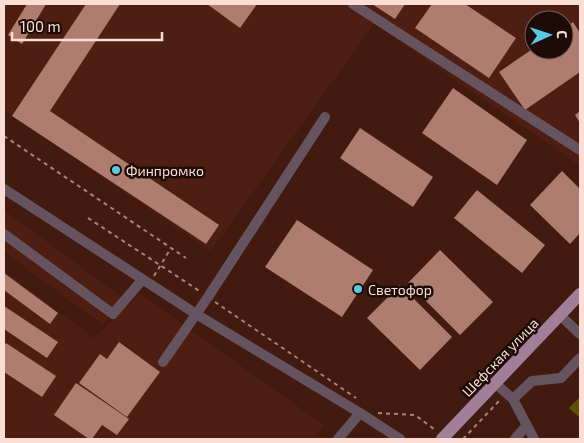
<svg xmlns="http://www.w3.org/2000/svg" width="584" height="443" font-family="'Exo 2',sans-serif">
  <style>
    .built { fill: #4e1e12; fill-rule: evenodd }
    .green { fill: #5e5006 }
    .building { fill: #af7d70 }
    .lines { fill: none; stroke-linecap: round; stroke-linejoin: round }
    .path { stroke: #a7857c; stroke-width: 2; stroke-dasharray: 4 4; stroke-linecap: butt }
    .minor { stroke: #655460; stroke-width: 10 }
    .major { stroke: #a27f99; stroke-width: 12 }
    .poi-dot { fill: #58c9e3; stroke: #1c0b06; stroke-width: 2 }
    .labels { text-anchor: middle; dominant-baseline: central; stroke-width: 5; stroke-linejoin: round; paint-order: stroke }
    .poi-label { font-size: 14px; fill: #faded6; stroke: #1c0b06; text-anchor: start }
    .street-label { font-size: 14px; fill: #faded6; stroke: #1c0b06 }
  </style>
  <rect width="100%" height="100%" fill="#421a0f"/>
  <path class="built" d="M4,4H580V166L374,24L211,251L4,110ZM534,20H564V50H534Z
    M4,210L123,298L103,325L4,252Z
    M4,271L94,338L140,294L324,425L313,439H4Z"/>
  <path class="green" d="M580,397V418L569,408Z"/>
  <path class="building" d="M27,4H46L22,44L8,35Z
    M86,4H120L50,111L219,225L206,244L12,116Z
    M207,4H257L240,28Z
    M372,4H405L395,19Z
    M432,4H465L516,38L489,78L415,28Z
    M573,22L580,33V72L525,110L499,72L534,48L564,50V28Z
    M453,88L527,140L497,185L422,133Z
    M580,111V123L575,115Z
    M360,128L433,177L413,207L340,158Z
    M562,171L580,189V233L570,244L530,205Z
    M477,190L545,245L522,273L454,218Z
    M297,220L373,270L342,317L265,267Z
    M440,250L493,302L460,335L408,283Z
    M4,273L58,313L50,324L4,290Z
    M400,285L452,337L420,370L367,318Z
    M4,306L58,342L47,358L4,329Z
    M119,342L160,372L127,417L79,383L100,354L107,359Z
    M6,343L56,376L42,397L4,372V347Z
    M76,383L129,419L117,435L102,425L92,439H89L54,415Z"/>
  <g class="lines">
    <path class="path" d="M4,136L186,258
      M88,218L201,292
      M154,276L171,248
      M215,302L356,398
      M378,413L415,415L434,429
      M463,439L499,401"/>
    <path class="minor" d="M353,4L580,150
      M4,189L196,314L360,413L400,439
      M4,234L113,314L142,280
      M560,315L580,334
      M163,362L208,297L325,117
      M496,384L513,399L534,439
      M513,399L532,381L561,378L580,358
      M338,439L360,413
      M515,439L527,425"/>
    <path class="major" d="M442,439L580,294"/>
  </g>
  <g class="poi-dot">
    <circle cx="116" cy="170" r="5"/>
    <circle cx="358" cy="289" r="5"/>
  </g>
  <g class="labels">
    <g class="poi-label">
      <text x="126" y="170">Финпромко</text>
      <text x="368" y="289">Светофор</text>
    </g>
    <g class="street-label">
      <text transform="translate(500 357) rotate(-46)">Шефская улица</text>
    </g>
  </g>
  <rect width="584" height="443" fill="none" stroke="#faded6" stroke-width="10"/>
  <g transform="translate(549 35) rotate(87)"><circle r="24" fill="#1c0b06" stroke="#755f59"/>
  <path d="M0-4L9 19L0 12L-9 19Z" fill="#58c9e3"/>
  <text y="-8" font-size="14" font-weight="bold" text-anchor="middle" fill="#faded6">С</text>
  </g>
  <path d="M12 32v8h150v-8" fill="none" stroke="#faded6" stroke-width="2.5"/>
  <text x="20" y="32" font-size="15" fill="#faded6" stroke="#1c0b06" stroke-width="4" paint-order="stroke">100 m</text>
</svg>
